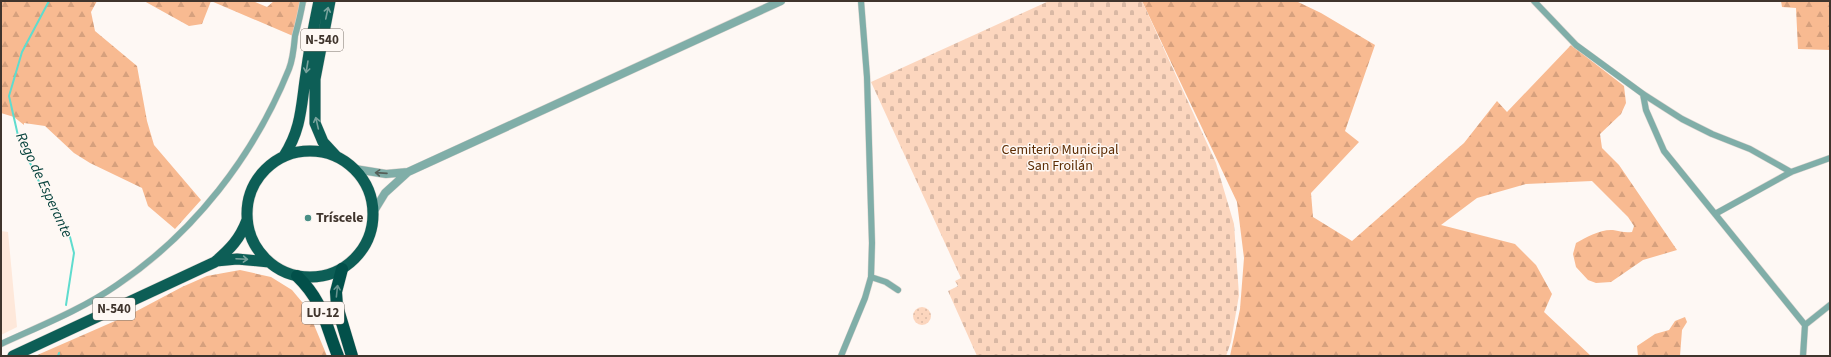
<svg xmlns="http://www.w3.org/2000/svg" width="1831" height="357" font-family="'Source Sans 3',sans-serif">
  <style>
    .built { fill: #fee8da }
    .grass { fill: url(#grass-dots) }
    .forest { fill: url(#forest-firs) }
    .cemetery { fill: url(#cemetery-stones) }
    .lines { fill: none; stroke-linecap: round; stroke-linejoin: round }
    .stream { stroke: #5fdcce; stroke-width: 2 }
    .minor-casing { stroke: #dcd5d0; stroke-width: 7 }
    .tertiary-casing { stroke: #dcd5d0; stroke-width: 9 }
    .trunk-casing { stroke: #dcd5d0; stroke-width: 12 }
    .motorway-casing { stroke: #dcd5d0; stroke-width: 13 }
    .minor { stroke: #80aea8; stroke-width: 6 }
    .tertiary { stroke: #80aea8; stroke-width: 8 }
    .trunk { stroke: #0d5e56; stroke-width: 11 }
    .motorway { stroke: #02504a; stroke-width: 12 }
    .oneway { stroke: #79a39d }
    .oneway2 { stroke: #565f58 }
    .oneway3 { stroke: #67938e }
    .poi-dot { fill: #488e85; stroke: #fef8f4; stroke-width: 1.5 }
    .labels { text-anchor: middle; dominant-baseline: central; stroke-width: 3; stroke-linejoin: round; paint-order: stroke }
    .shield { fill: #fef8f4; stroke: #797069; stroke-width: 1 }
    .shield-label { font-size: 13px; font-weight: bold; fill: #40352d }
    .park-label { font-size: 14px; fill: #5d2d04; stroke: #fef8f4 }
    .poi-label { font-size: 14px; font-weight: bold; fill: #40352d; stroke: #fef8f4; text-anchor: start }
    .water-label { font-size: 15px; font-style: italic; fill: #06423c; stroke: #fef8f4 }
  </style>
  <defs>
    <pattern id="grass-dots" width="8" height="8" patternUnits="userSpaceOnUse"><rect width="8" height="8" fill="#fcd6be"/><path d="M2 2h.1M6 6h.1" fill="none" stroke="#d9b8a4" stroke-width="1.8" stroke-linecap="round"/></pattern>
    <pattern id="forest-firs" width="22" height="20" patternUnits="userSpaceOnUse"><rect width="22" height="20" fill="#f8ba91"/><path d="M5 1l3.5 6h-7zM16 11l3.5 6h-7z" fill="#d6a07d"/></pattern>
    <pattern id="cemetery-stones" width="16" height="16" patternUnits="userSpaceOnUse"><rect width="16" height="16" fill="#fcd6be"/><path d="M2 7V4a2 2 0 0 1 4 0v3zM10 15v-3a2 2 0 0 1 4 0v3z" fill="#d9b8a4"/></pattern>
  </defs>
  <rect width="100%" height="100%" fill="#fef8f4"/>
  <path class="built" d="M1,231L8,232L17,327L1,335Z"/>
  <path class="grass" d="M913 316a9 9 0 1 1 18 0a9 9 0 1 1-18 0Z"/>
  <path class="forest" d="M1,1H97L91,12L95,31L137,66L147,121L154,145L201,200L175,229L148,206L142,188L90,163L74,153L45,126L24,123V125L14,117L1,113Z
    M144,1H253L267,7L274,1H307L293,36L211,1L202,24L189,26Z
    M1142,1H1296L1321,13L1375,45L1345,131L1359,142L1311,193L1313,217L1352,241L1464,143L1497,101L1507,112L1571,45L1624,86L1626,103L1621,114L1600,134L1602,148L1619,165L1677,250L1643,260L1611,282L1596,283L1588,280L1576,267L1573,254L1576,243C1586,237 1601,229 1613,230C1620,231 1624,233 1632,232L1634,226L1628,217L1592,181L1526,184L1477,198L1441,225L1515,244L1536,265L1552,294L1544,312L1591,356H1230L1240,309L1244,258L1237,202Z
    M1781,1H1830V50L1798,49L1796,8L1782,7Z
    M240,270L271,277L292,290L307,308L327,356H35L131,314L182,287L207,276Z
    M1685,317L1687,322L1682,330L1680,356H1638L1637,346L1655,334L1669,330L1675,321Z"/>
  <path class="cemetery" d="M1049,1H1142L1216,163L1234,224L1239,295L1231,342L1226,356H977L948,291L958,286L955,281L961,278L871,82Z"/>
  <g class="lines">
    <path class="stream" d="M49,1L22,52L9,96L19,140L43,190L68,229L74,253L66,305
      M58,356L59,353"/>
    <g class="minor-casing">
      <path id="minor" d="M1534,1L1576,45L1643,94L1682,119L1712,134L1750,149L1791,172
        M1643,94L1646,110L1664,151L1805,325L1803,356
        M1715,214L1791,172L1830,158
        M871,277L886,282L898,290
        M1805,325L1830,305
        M1,344C40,326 81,310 117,285C194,233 254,156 289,69C293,59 294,47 295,36C298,25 301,13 303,1
        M841,356L865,298L871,277L872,243L867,77L861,1"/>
    </g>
    <g class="tertiary-casing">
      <path id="tertiary" d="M355,169L386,174L408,172L781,1
        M374,211L385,193L408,172"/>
    </g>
    <g class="trunk-casing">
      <path id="trunk" d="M330,1L315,79V123L323,142L336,156
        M247 214a63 63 0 1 1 126 0a63 63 0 1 1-126 0Z
        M284,156C302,128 301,105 306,74C309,49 314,25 319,1
        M216,261L237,259L269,262
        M13,356L215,262C230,249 240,239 247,220"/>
    </g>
    <g class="motorway-casing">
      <path id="motorway" d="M342,269L336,292L337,306L352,356
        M297,276C324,302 325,324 338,356"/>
    </g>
    <use href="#minor" class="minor"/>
    <use href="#tertiary" class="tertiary"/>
    <use href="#trunk" class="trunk"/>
    <use href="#motorway" class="motorway"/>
  </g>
  <defs><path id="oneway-shaft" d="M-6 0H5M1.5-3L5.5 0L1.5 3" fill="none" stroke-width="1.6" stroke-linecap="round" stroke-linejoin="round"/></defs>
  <g class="oneway">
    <use href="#oneway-shaft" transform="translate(327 13) rotate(-78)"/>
    <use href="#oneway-shaft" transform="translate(307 67) rotate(99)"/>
    <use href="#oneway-shaft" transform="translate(317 123) rotate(-103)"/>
    <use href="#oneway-shaft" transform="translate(242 259) rotate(3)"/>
  </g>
  <use class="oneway2" href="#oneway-shaft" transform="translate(381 173) rotate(-176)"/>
  <use class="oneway3" href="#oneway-shaft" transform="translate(337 291) rotate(-84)"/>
  <circle class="poi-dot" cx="308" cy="218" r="4"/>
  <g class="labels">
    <g class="shield">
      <rect x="301" y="29" width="42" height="22" rx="3"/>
      <rect x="93" y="298" width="42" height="22" rx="3"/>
      <rect x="302" y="302" width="42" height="22" rx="3"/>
    </g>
    <g class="shield-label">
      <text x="322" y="40">N-540</text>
      <text x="114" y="309">N-540</text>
      <text x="323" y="313">LU-12</text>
    </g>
    <g class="park-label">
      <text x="1060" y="150">Cemiterio Municipal<tspan x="1060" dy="16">San Froilán</tspan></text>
    </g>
    <g class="poi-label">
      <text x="316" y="218">Tríscele</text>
    </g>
    <g class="water-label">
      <text transform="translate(44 185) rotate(65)">Rego de Esperante</text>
    </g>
  </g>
  <rect width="1831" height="357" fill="none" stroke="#40352d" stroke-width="4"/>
</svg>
